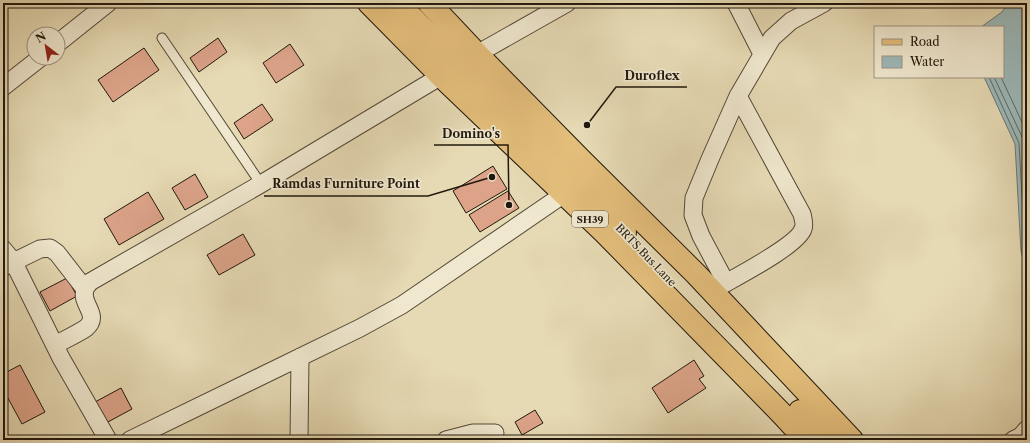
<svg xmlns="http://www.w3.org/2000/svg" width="1030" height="443" font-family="'Libre Caslon Text',serif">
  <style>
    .water { fill: #9cb8b9; stroke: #6b7874 }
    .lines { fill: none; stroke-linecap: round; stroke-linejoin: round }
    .shore { stroke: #5e6863; stroke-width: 1 }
    .building { fill: #dca389; stroke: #21180d }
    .service-casing { stroke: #524837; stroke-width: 11 }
    .minor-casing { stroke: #524837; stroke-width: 19 }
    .primary-casing { stroke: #21180d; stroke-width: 24 }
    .service { stroke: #efe7ce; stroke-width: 9 }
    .minor { stroke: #efe7ce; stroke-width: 17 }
    .primary { stroke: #e3bd7a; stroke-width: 22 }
    .labels { text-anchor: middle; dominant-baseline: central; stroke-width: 3.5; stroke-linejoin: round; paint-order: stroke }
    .shield { fill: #efe7ce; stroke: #5f5647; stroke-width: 1 }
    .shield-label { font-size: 10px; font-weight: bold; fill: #21180d }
    .street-label { font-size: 11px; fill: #21180d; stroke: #efe7ce }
    .leader { fill: none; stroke: #21180d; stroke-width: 1.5 }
    .callout-dot { fill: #21180d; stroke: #efe7ce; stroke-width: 1.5 }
    .callout-label { font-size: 12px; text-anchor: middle; font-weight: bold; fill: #21180d; stroke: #efe7ce; stroke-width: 3.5; stroke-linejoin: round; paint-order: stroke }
  </style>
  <rect width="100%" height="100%" fill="#e6dab4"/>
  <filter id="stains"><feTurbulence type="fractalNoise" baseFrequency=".005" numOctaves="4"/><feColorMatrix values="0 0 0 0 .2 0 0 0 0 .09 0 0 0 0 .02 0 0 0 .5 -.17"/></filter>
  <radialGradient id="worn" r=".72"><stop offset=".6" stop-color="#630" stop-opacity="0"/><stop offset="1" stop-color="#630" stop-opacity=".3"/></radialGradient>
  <path class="water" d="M1008,3H1027V274L1021,251L1015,144L984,77H1003V27H981L1002,12Z"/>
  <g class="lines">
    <path class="shore" d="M989,77L1019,143L1025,250L1027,259
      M994,77L1024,141L1027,196
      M1001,77L1027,133"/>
  </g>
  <path class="building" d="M218,38L227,52L199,72L190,58Z
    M290,44L304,65L276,83L263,63Z
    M144,48L159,70L113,102L98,80Z
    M262,104L273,120L244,139L234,123Z
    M493,166L507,189L466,213L453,191Z
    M195,174L208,197L185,210L172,188Z
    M508,191L519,208L480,232L469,215Z
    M148,192L164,219L119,245L104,219Z
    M243,234L255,255L219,275L207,255Z
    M67,278L77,296L50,311L40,292Z
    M694,360L704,376L699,379L706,388L668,413L652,388Z
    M20,365L45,412L22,424L3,389V374Z
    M121,388L132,409L106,423L95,402Z
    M535,410L543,423L522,435L515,422Z"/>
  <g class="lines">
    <g class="service-casing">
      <path id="service" d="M162,38L261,184"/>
    </g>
    <g class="minor-casing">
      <path id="minor" d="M736,3L762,54
        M58,43L108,3
        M477,54L567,3
        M3,87L40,58
        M3,249L13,261L61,358L108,440
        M3,267L40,249L50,248L57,253L85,289
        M726,283L701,236L693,215L694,198L710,159L738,96L772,38L791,21L824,3
        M717,288C734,278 797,246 803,229C805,225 803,218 802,214L738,96
        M55,345C64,340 79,333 86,328C101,315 80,304 85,290C85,287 89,284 90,282L261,184L441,76
        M130,440L360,328L402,305L564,194
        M299,440L300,357
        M446,440L473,433H495
        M1013,440L1021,436L1027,429"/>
    </g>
    <g class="primary-casing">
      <path id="primary" d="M369,3L441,76L604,232L782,414L806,440
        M398,3L458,65L558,163L625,232
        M429,3L477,54L581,160L696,274L852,440
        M800,411L826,440"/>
    </g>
    <use href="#service" class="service"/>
    <use href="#minor" class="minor"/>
    <use href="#primary" class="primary"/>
  </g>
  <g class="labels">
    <rect class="shield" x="572" y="211" width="36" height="16" rx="3"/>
    <g class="shield-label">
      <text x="590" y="219">SH39</text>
    </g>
    <g class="street-label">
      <text transform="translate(646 255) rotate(46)">BRTS Bus Lane</text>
    </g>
  </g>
  <path class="leader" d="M587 125L616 87H687M509 205L508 145H434M492 177L428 196H264"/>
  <g class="callout-dot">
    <circle cx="587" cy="125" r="4"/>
    <circle cx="509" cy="205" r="4"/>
    <circle cx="492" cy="177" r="4"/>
  </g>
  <g class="callout-label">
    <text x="652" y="80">Duroflex</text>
    <text x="471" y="138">Domino's</text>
    <text x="346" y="188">Ramdas Furniture Point</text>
  </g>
  <rect width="1030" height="443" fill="none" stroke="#e6dab4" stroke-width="16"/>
  <rect x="4" y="4" width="1022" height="435" fill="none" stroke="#21180d" stroke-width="2"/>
  <rect x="8" y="8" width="1014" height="427" fill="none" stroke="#21180d"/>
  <rect x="874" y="26" width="130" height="52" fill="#efe7ce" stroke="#9d9481"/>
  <rect x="882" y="39" width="20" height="6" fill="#e3bd7a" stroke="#9d9481"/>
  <text x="910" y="46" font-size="12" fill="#21180d">Road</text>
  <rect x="882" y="56" width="20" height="12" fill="#9cb8b9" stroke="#9d9481"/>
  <text x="910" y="66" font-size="12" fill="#21180d">Water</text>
  <g transform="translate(46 46) rotate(329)"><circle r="19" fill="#efe7ce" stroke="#9d9481"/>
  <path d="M0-3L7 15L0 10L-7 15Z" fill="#8f2418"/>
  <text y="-6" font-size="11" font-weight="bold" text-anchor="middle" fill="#21180d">N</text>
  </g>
  <rect width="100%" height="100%" filter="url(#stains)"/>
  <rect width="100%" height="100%" fill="url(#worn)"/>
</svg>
